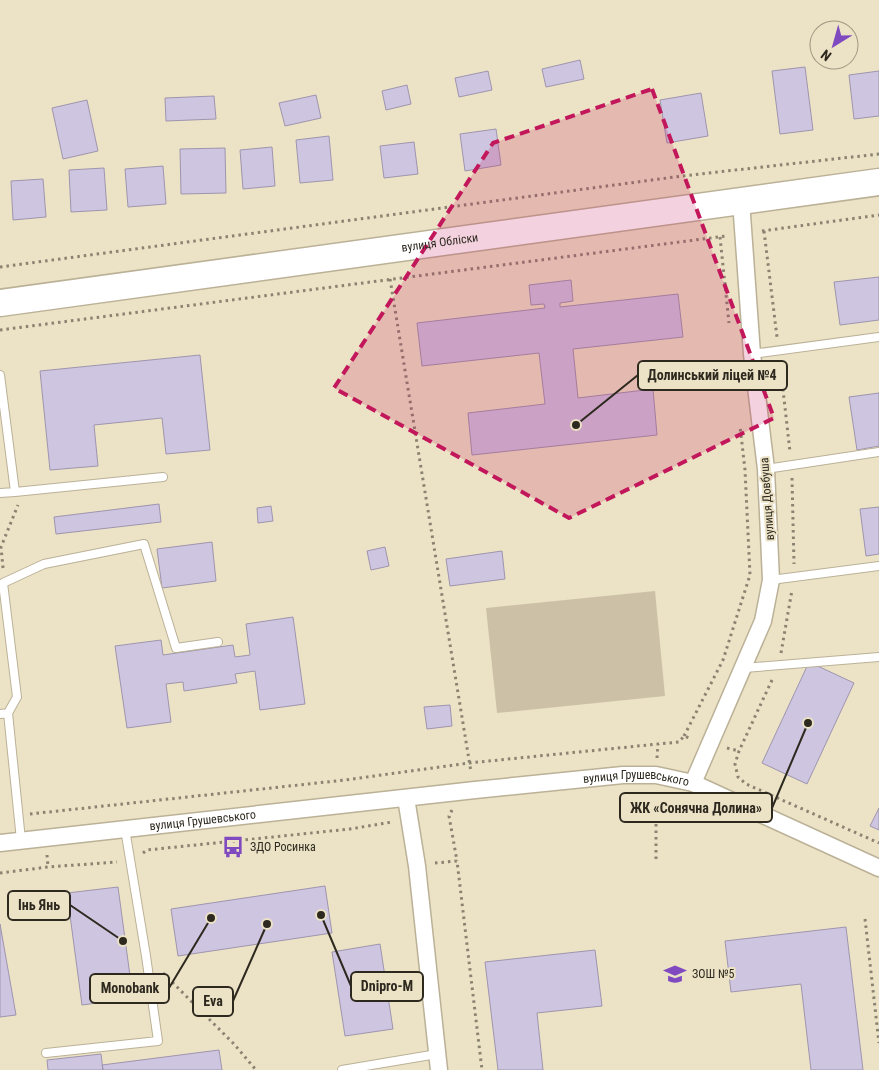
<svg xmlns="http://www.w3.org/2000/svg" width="879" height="1070" font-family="'Roboto Condensed',sans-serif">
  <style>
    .park { fill: #ccc1a6 }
    .building { fill: #cec5e0; stroke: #9e95ae }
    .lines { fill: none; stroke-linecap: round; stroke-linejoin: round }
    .service-casing { stroke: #bbb197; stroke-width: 10 }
    .minor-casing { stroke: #bbb197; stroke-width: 19 }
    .primary-casing { stroke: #bbb197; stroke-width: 29 }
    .path { stroke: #8a8371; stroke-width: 3; stroke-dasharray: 2.5 4; stroke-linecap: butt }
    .service { stroke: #fff; stroke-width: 8 }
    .minor { stroke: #fff; stroke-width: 16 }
    .primary { stroke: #fff; stroke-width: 26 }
    .marked { fill: #c2185b; fill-opacity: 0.2; stroke: #c2185b; stroke-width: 4; stroke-dasharray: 10 6; stroke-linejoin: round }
    .labels { text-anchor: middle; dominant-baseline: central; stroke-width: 4; stroke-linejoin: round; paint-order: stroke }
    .street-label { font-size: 12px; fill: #2d291f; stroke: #ece2c6 }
    .poi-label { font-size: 12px; fill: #2d291f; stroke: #ece2c6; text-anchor: start }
    .leader { fill: none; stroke: #2d291f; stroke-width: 2 }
    .callout-dot { fill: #2d291f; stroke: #ece2c6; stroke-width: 2 }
    .callout { fill: #ece2c6; stroke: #2d291f; stroke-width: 2 }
    .callout-label { font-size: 14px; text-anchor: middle; font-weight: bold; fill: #2d291f }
  </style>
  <rect width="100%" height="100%" fill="#ece2c6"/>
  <path class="park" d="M655,591L665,696L497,713L486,608Z"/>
  <path class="building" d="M580,60L584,79L546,87L542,69Z
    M805,67L813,130L780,134L772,71Z
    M488,71L492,90L459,97L455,78Z
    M879,71V116L854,119L849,75Z
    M407,85L411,104L386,110L382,91Z
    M701,93L708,136L667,143L660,100Z
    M316,95L321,118L285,126L279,103Z
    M214,96L216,119L166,121L165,98Z
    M87,100L98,151L63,159L52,108Z
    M496,129L501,165L465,171L460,134Z
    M329,136L333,180L300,183L296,140Z
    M414,142L418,174L384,178L380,146Z
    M272,147L275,186L243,189L240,150Z
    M225,148L226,193L181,194L180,149Z
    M163,166L166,204L128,207L125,169Z
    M104,168L107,210L71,212L69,170Z
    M43,179L46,217L13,220L11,181Z
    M879,277V320L840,325L834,282Z
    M571,280L573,301L560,303V307L678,294L683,337L573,349L578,398L653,389L657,435L472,455L468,413L545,404L539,353L422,366L417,323L545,308L544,304L531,305L529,285Z
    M200,355L210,450L166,454L162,418L94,425L98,466L50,470L40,371Z
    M879,393V446L857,450L849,397Z
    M159,504L161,522L56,534L54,517Z
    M271,506L273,521L258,523L257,508Z
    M879,507V554L866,556L860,509Z
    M212,542L216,581L162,588L157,549Z
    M385,547L389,566L371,570L367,551Z
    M502,551L505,579L450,586L446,559Z
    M293,617L305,704L260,710L255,671L235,674L237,683L184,691L183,682L166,684L171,722L127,728L115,646L161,640L163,655L233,645L235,657L250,655L246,624Z
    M809,662L854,683L807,784L762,763Z
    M450,705L452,726L427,729L424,707Z
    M879,808V830L870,826Z
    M325,886L332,933L178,956L171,909Z
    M118,887L133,998L82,1005L67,893Z
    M0,924L16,1015L0,1017Z
    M846,927L863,1070H811L801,984L731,992L725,941Z
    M380,944L393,1029L345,1036L332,952Z
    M595,950L602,1006L537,1013L543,1070H498L485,962Z
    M219,1050L222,1070H103L102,1065Z
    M101,1054L103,1070H48L47,1060Z"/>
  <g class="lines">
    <g class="service-casing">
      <path id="service" d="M752,354L879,337
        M0,375L15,492L0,493
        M766,469L879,452
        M15,492L163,477
        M771,580L879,566
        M744,668L879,657
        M8,713L17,697L3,583L44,564L144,544L176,648L218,642
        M0,714L8,713L21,840
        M46,1053L158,1041L146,956L125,829
        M342,1070L437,1054"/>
    </g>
    <g class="minor-casing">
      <g id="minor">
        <path d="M693,783L763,621L771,580L766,469L752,354L741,201"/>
        <path d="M406,798L417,866L439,1070"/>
        <path id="s1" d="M0,843L475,790L623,775H656L693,783L879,868"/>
      </g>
    </g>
    <g class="primary-casing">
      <g id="primary">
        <path id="s2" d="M0,303L879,182"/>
      </g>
    </g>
    <path class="path" d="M762,231L879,215
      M764,231L777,337
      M720,237L729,323
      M0,267L682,176L879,154
      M390,279L471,772
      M0,330L726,236
      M780,363L790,452
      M792,478L794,564
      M3,568L1,547L18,505
      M781,653L792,590
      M772,680L739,751L735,764L738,777L746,784L879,843
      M684,736L723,660L750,575L745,470L740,426
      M727,748L739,751
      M657,758L658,744
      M452,810L449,816L457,861
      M30,814L345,780L469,763L658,744L679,742L684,736L692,739
      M143,853L147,850L350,829L392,822
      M47,855L48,867
      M656,859V792
      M435,863L457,861L482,1070
      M0,873L48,867L117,862
      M865,919L879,1043
      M163,973L234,1044L256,1070"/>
    <use href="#service" class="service"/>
    <use href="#minor" class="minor"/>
    <use href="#primary" class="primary"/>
  </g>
  <path class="marked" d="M652,89L774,418L569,518L334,388L493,143Z"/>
  <defs>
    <g id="bus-bare" transform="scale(1.725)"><path d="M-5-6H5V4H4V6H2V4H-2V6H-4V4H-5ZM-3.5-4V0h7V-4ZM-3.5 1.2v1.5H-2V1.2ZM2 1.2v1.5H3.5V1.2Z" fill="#7f49c0" stroke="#ece2c6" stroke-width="2.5" paint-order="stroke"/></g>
    <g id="school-bare" transform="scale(1.725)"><path d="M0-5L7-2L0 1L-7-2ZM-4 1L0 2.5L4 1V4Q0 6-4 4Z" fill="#7f49c0" stroke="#ece2c6" stroke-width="2.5" paint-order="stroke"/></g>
  </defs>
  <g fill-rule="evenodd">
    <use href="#bus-bare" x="233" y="847"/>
    <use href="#school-bare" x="675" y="974"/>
  </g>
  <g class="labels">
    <g class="street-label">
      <text stroke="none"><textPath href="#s2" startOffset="444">вулиця Обліски</textPath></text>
      <text transform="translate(767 499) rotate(-94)">вулиця Довбуша</text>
      <text stroke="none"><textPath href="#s1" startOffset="640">вулиця Грушевського</textPath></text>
      <text stroke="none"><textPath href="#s1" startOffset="204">вулиця Грушевського</textPath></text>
    </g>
    <g class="poi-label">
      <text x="250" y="847">ЗДО Росинка</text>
      <text x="692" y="974">ЗОШ №5</text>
    </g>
  </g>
  <path class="leader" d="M576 425L638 375M808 723L772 808M123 941L70 905M321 915L351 986M211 918L169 988M267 924L233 1001"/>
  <g class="callout-dot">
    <circle cx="576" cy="425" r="5"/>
    <circle cx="808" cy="723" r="5"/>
    <circle cx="123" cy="941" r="5"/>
    <circle cx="321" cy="915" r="5"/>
    <circle cx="211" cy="918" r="5"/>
    <circle cx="267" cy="924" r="5"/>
  </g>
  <g class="callout">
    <rect x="638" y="361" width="149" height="29" rx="5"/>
    <rect x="620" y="793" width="152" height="29" rx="5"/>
    <rect x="8" y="891" width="62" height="29" rx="5"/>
    <rect x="351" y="972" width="72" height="29" rx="5"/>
    <rect x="90" y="974" width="79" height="29" rx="5"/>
    <rect x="193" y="987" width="40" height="29" rx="5"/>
  </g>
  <g class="callout-label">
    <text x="712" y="380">Долинський ліцей №4</text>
    <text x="696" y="813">ЖК «Сонячна Долина»</text>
    <text x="39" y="910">Інь Янь</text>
    <text x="387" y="991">Dnipro-M</text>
    <text x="130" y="993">Monobank</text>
    <text x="213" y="1006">Eva</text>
  </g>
  <g transform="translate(834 45) rotate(217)"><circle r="24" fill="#ece2c6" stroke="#a09883"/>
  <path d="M0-4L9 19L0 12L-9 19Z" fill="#7f49c0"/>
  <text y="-8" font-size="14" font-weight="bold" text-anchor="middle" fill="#2d291f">N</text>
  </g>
</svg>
